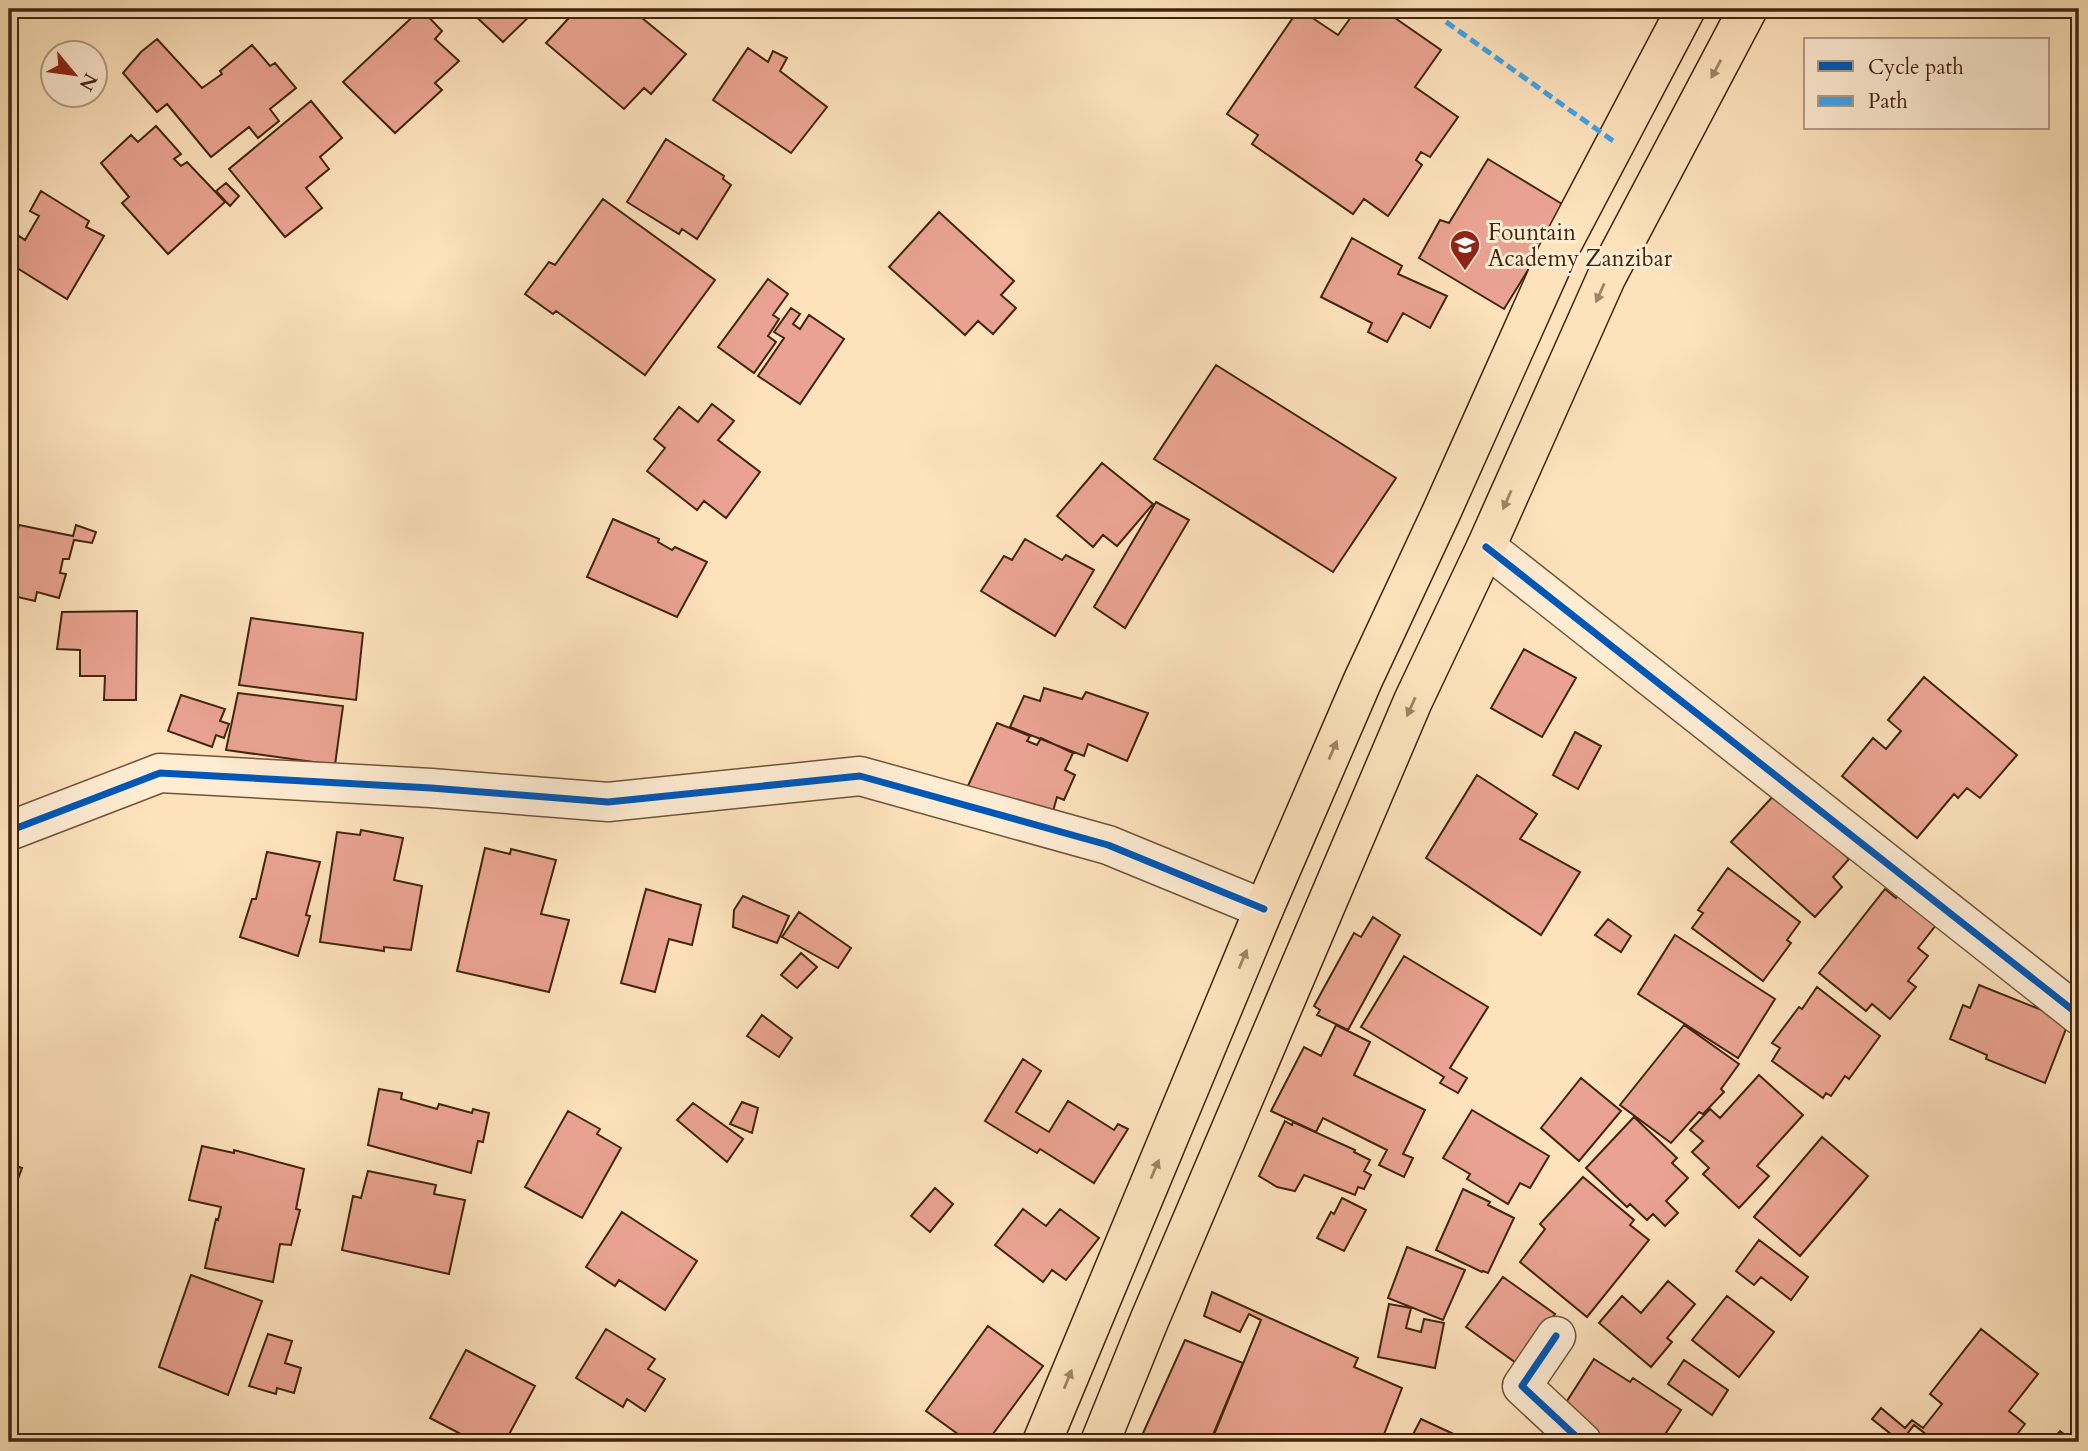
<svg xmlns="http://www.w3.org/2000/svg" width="2088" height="1451" font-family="Cardo,serif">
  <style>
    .building { fill: #eaa392; stroke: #42250e; stroke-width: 2 }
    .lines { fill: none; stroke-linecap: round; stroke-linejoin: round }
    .street-casing { stroke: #71543a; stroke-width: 41 }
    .primary-casing { stroke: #42250e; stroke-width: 41 }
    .street { stroke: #feecd3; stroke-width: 38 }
    .primary { stroke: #fde2bc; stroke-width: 38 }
    .quiet { stroke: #3fa2e9; stroke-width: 5; stroke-dasharray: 10 5; stroke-linecap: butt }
    .cycleway-casing { stroke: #feecd3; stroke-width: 11 }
    .cycleway { stroke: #0057b8; stroke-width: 7 }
    .oneway { fill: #a08465 }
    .labels { text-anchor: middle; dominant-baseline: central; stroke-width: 6; stroke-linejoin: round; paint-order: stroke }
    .poi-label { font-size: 23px; fill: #42250e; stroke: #feecd3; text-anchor: start }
  </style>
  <rect width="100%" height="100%" fill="#fde2bc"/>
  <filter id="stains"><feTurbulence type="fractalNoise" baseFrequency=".00286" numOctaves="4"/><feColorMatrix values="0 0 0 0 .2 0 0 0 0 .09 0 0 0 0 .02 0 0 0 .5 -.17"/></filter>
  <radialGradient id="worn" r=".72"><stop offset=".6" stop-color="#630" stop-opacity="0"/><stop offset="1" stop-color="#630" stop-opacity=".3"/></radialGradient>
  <path class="building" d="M421,9L442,31L435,39L459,61L435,83L442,90L395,133L343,82Z
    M468,9H537L503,42Z
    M577,9H631L686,54L651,94L644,88L624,109L546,43Z
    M637,9H651L645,16Z
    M1299,9L1338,35L1357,9H1382L1441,50L1415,87L1458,117L1430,157L1421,152L1416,160L1422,165L1388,216L1364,199L1353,214L1252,144L1258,135L1227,114Z
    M157,39L202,88L222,74L220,71L252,45L270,66L275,63L296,88L270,109L279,121L258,138L249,127L211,157L167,104L157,112L123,73L141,52Z
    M748,48L768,62L773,51L787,58L780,71L827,107L791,153L713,100Z
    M311,101L342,138L320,157L329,169L306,188L322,208L285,237L229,169Z
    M156,126L181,154L174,159L181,166L187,162L225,202L168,254L122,203L129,197L101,163L131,135L138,142Z
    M666,139L724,176L723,179L731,185L697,239L682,229L679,234L627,202Z
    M1488,159L1567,207L1504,309L1419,258L1440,220L1449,223Z
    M226,183L239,196L230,206L216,191Z
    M41,191L89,221L86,227L104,236L67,299L9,263V256L19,236L25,240L39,216L30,211Z
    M603,199L715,280L645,375L556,311L553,314L525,294L549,262L555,265Z
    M939,212L1014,281L1001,295L1016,308L993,334L978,321L965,335L889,267Z
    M1352,238L1402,266L1398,274L1447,296L1430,328L1403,313L1387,342L1368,332L1372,323L1321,297Z
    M768,279L788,294L773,315L779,319L768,336L776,342L754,373L718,347Z
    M791,308L800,314L793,324L800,329L809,315L844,339L800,404L758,376L784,338L774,332Z
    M1216,365L1396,478L1333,572L1154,459Z
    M712,404L734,421L718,440L760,472L726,518L704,501L697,510L647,471L665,448L654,439L679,407L698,422Z
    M1102,463L1153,504L1117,546L1103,535L1093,547L1057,516Z
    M1156,502L1189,520L1125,628L1094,607Z
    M613,519L659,539L658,542L672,550L675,547L707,562L677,617L587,577Z
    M19,525L73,536L76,525L96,532L92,543L74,540L69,559H63L60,573L66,574L59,598L37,592L35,601L9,595V567Z
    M1025,539L1062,560L1066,555L1094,570L1055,636L981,591L1004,556L1012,560Z
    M137,611L136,700H104L105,676H80V650L57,649L62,612Z
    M251,618L363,633L356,700L239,685Z
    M1524,649L1576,678L1542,737L1491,708Z
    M1924,677L2017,755L1980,798L1967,788L1958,798L1954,794L1917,838L1842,776L1873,738L1886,749L1901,731L1888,720Z
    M1044,688L1082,699L1086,692L1148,713L1127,761L1088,744L1084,756L1010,727L1024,696L1040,701Z
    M238,693L343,706L335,765L226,750Z
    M181,695L225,709L220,721L229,724L224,738L216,735L212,747L168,731Z
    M997,723L1030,736L1027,741L1037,745L1041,738L1073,753L1065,770L1075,775L1064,800L1057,797L1050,822L967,788Z
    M1575,732L1601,746L1578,789L1553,775Z
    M1477,775L1537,814L1520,839L1580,872L1541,935L1426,858Z
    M1776,793L1849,859L1833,877L1842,887L1815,917L1731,842Z
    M361,830L403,838L394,880L422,886L411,950L384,947V951L320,942L337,832L360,835Z
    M485,848L510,854L511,849L556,860L541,914L569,920L549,992L457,971Z
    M267,852L320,862L306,915L310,916L298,956L240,937L252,899H256Z
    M1728,868L1800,922L1787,940L1791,943L1763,981L1692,928L1703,913L1698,910Z
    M646,889L701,905L692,945L669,939L655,992L621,983Z
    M1885,889L1896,898L1902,890L1936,925L1918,948L1928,956L1908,981L1916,987L1890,1019L1872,1004L1866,1011L1819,973Z
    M743,896L789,916L777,943L733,927L734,910Z
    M799,912L851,948L838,968L782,937Z
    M1373,917L1400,935L1348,1030L1317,1015L1320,1010L1314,1006L1354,933L1361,937Z
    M1608,919L1631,936L1621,952L1595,935Z
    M1675,935L1775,999L1738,1058L1638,994Z
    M801,953L817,967L797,988L781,975Z
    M1404,956L1488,1007L1450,1068L1467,1078L1458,1093L1440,1083L1444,1077L1361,1027Z
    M1979,985L2069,1021L2045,1083L1986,1059L1987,1055L1950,1039L1963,1005L1970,1008Z
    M1817,987L1880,1036L1849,1079L1845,1076L1831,1096L1826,1093L1823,1098L1772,1061L1780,1048L1772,1043L1799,1007L1802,1009Z
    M762,1015L792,1038L779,1057L747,1036Z
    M1336,1025L1370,1042L1354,1075L1425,1110L1403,1154L1413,1158L1404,1177L1379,1165L1387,1150L1323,1118L1316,1132L1271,1111L1304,1047L1321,1056Z
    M1684,1025L1739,1064L1721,1089L1724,1092L1703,1114L1699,1112L1671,1143L1620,1105Z
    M1023,1059L1041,1071L1016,1112L1049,1132L1068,1101L1114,1130L1118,1124L1128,1129L1094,1183L1040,1149L1037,1153L985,1121Z
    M1759,1075L1803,1115L1757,1166L1769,1176L1739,1208L1703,1174L1709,1168L1692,1152L1703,1141L1690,1130L1710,1109L1720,1118Z
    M1581,1078L1621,1111L1579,1161L1541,1128Z
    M379,1089L402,1093L401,1099L437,1109L439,1104L472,1113L473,1109L489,1113L483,1142L478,1141L471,1173L368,1145Z
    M742,1102L758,1108L752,1133L730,1124Z
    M693,1103L743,1139L727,1162L677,1120Z
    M1472,1110L1549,1156L1530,1188L1520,1183L1508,1204L1467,1179L1470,1174L1443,1158Z
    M568,1111L600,1129L597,1134L621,1148L582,1218L525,1187Z
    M1634,1117L1677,1158L1672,1163L1688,1178L1666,1201L1678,1213L1665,1226L1653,1214L1647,1220L1630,1204L1627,1207L1586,1168Z
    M1285,1121L1292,1125L1293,1122L1355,1150L1354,1152L1370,1160L1364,1171L1371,1175L1364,1189L1358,1187L1355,1195L1304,1175L1295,1191L1277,1187L1259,1176Z
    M1822,1137L1868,1176L1800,1256L1754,1217Z
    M202,1146L234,1153V1150L304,1169L296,1209L300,1210L291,1245L280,1244L273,1282L205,1268L216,1219L218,1220L221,1207L189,1200Z
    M9,1164L22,1168L9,1204Z
    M368,1171L436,1185L434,1194L465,1200L449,1274L342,1250L353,1196L361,1198Z
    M1583,1177L1634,1220L1630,1225L1649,1240L1587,1317L1520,1262L1545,1229L1540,1224Z
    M935,1188L953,1204L930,1232L911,1216Z
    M1463,1189L1490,1202L1488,1205L1514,1218L1488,1273L1483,1271L1482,1272L1436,1250Z
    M1342,1198L1366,1210L1344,1251L1317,1238L1331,1212L1334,1214Z
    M1023,1209L1046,1226L1060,1209L1099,1238L1066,1280L1052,1270L1043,1282L995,1245Z
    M622,1212L697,1261L665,1310L619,1280L615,1286L586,1267Z
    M1759,1240L1808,1277L1791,1300L1761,1277L1754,1285L1736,1271Z
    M1407,1247L1465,1270L1443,1320L1388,1298Z
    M191,1275L262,1301L228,1395L159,1367Z
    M1503,1277L1555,1314L1519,1365L1466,1327Z
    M1668,1281L1695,1304L1667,1338L1672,1342L1651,1367L1599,1323L1622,1296L1641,1313Z
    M1212,1292L1358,1358L1354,1367L1402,1388L1381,1442H1211L1261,1320L1249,1314L1240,1332L1204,1316Z
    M1727,1296L1774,1332L1739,1377L1692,1340Z
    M1389,1304L1411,1308L1406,1328L1421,1332L1424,1319L1444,1323L1435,1368L1378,1357Z
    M988,1326L1043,1366L987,1442H969L926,1411Z
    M606,1329L655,1359L648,1369L665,1379L645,1411L627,1399L623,1407L576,1378Z
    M1981,1329L2038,1374L2009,1411L2025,1424L2011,1442H1997L1992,1439L1990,1442H1936L1914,1425L1901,1442L1872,1419L1881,1408L1905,1428L1912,1420L1923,1428L1942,1404L1930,1394Z
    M268,1334L292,1341L285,1363L301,1368L294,1393L277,1388L276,1394L249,1386Z
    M1185,1340L1243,1363L1210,1442H1139Z
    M466,1350L535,1386L505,1442H476L430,1418Z
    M1594,1359L1630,1382L1633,1378L1681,1410L1660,1442H1600L1558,1415Z
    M1684,1360L1728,1390L1712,1415L1668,1384Z
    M1421,1419L1471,1442H1409Z
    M2060,1431L2074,1442H2050Z"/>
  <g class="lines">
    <g class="street-casing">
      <path id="street" d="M1486,547L2079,1015
        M9,831L160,773L431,788L608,802L860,776L1108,845L1264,909
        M1556,1336L1522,1386L1582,1442"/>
    </g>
    <g class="primary-casing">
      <path id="primary" d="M1042,1442L1264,909L1363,680L1441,513L1557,254L1686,9
        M1100,1442L1149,1321L1413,701L1486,547L1606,278L1748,9"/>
    </g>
    <use href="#street" class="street"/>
    <use href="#primary" class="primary"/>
    <path class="quiet" d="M1442,9V19L1616,143"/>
    <g class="cycleway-casing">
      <path id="cycleway" d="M1486,547L2079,1015
        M9,831L160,773L431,788L608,802L860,776L1108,845L1264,909
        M1556,1336L1522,1386L1582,1442"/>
    </g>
    <use href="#cycleway" class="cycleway"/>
  </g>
  <defs><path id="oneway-solid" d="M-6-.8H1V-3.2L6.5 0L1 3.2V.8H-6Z" transform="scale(1.75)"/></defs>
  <g class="oneway">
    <use href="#oneway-solid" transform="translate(1716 69) rotate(118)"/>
    <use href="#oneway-solid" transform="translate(1600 293) rotate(114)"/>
    <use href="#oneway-solid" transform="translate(1507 500) rotate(114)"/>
    <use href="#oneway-solid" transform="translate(1411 707) rotate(114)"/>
    <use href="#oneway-solid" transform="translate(1333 750) rotate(-67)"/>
    <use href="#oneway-solid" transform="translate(1243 959) rotate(-67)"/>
    <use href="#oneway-solid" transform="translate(1155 1169) rotate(-67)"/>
    <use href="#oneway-solid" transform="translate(1068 1379) rotate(-68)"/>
  </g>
  <defs>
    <g id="school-pin" transform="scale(1.575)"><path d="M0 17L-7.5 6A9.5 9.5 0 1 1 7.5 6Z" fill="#8f2418" stroke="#feecd3"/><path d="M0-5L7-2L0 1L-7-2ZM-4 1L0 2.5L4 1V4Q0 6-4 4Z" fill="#fff"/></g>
  </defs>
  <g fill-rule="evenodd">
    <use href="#school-pin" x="1465" y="245"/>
  </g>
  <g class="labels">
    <g class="poi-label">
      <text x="1488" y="232">Fountain<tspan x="1488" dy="26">Academy Zanzibar</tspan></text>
    </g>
  </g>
  <rect width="2088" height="1451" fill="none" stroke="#fde2bc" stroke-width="35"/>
  <rect x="10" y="10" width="2067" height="1430" fill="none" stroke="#42250e" stroke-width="3.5"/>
  <rect x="18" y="18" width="2053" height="1416" fill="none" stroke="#42250e" stroke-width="2"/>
  <rect x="1804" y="38" width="245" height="91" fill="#feecd3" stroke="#b39c84" stroke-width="2"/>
  <rect x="1818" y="61" width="35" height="10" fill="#0057b8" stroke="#b39c84" stroke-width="2"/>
  <text x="1868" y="74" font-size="21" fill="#42250e">Cycle path</text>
  <rect x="1818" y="96" width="35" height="10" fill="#3fa2e9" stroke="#b39c84" stroke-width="2"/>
  <text x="1868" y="108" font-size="21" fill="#42250e">Path</text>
  <g transform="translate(74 74) rotate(119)"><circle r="33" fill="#feecd3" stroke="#b39c84" stroke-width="2"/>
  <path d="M0-5L12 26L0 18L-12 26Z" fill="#8f2418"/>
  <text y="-10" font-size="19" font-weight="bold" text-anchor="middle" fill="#42250e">N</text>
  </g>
  <rect width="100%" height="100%" filter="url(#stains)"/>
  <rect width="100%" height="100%" fill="url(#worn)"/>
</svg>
